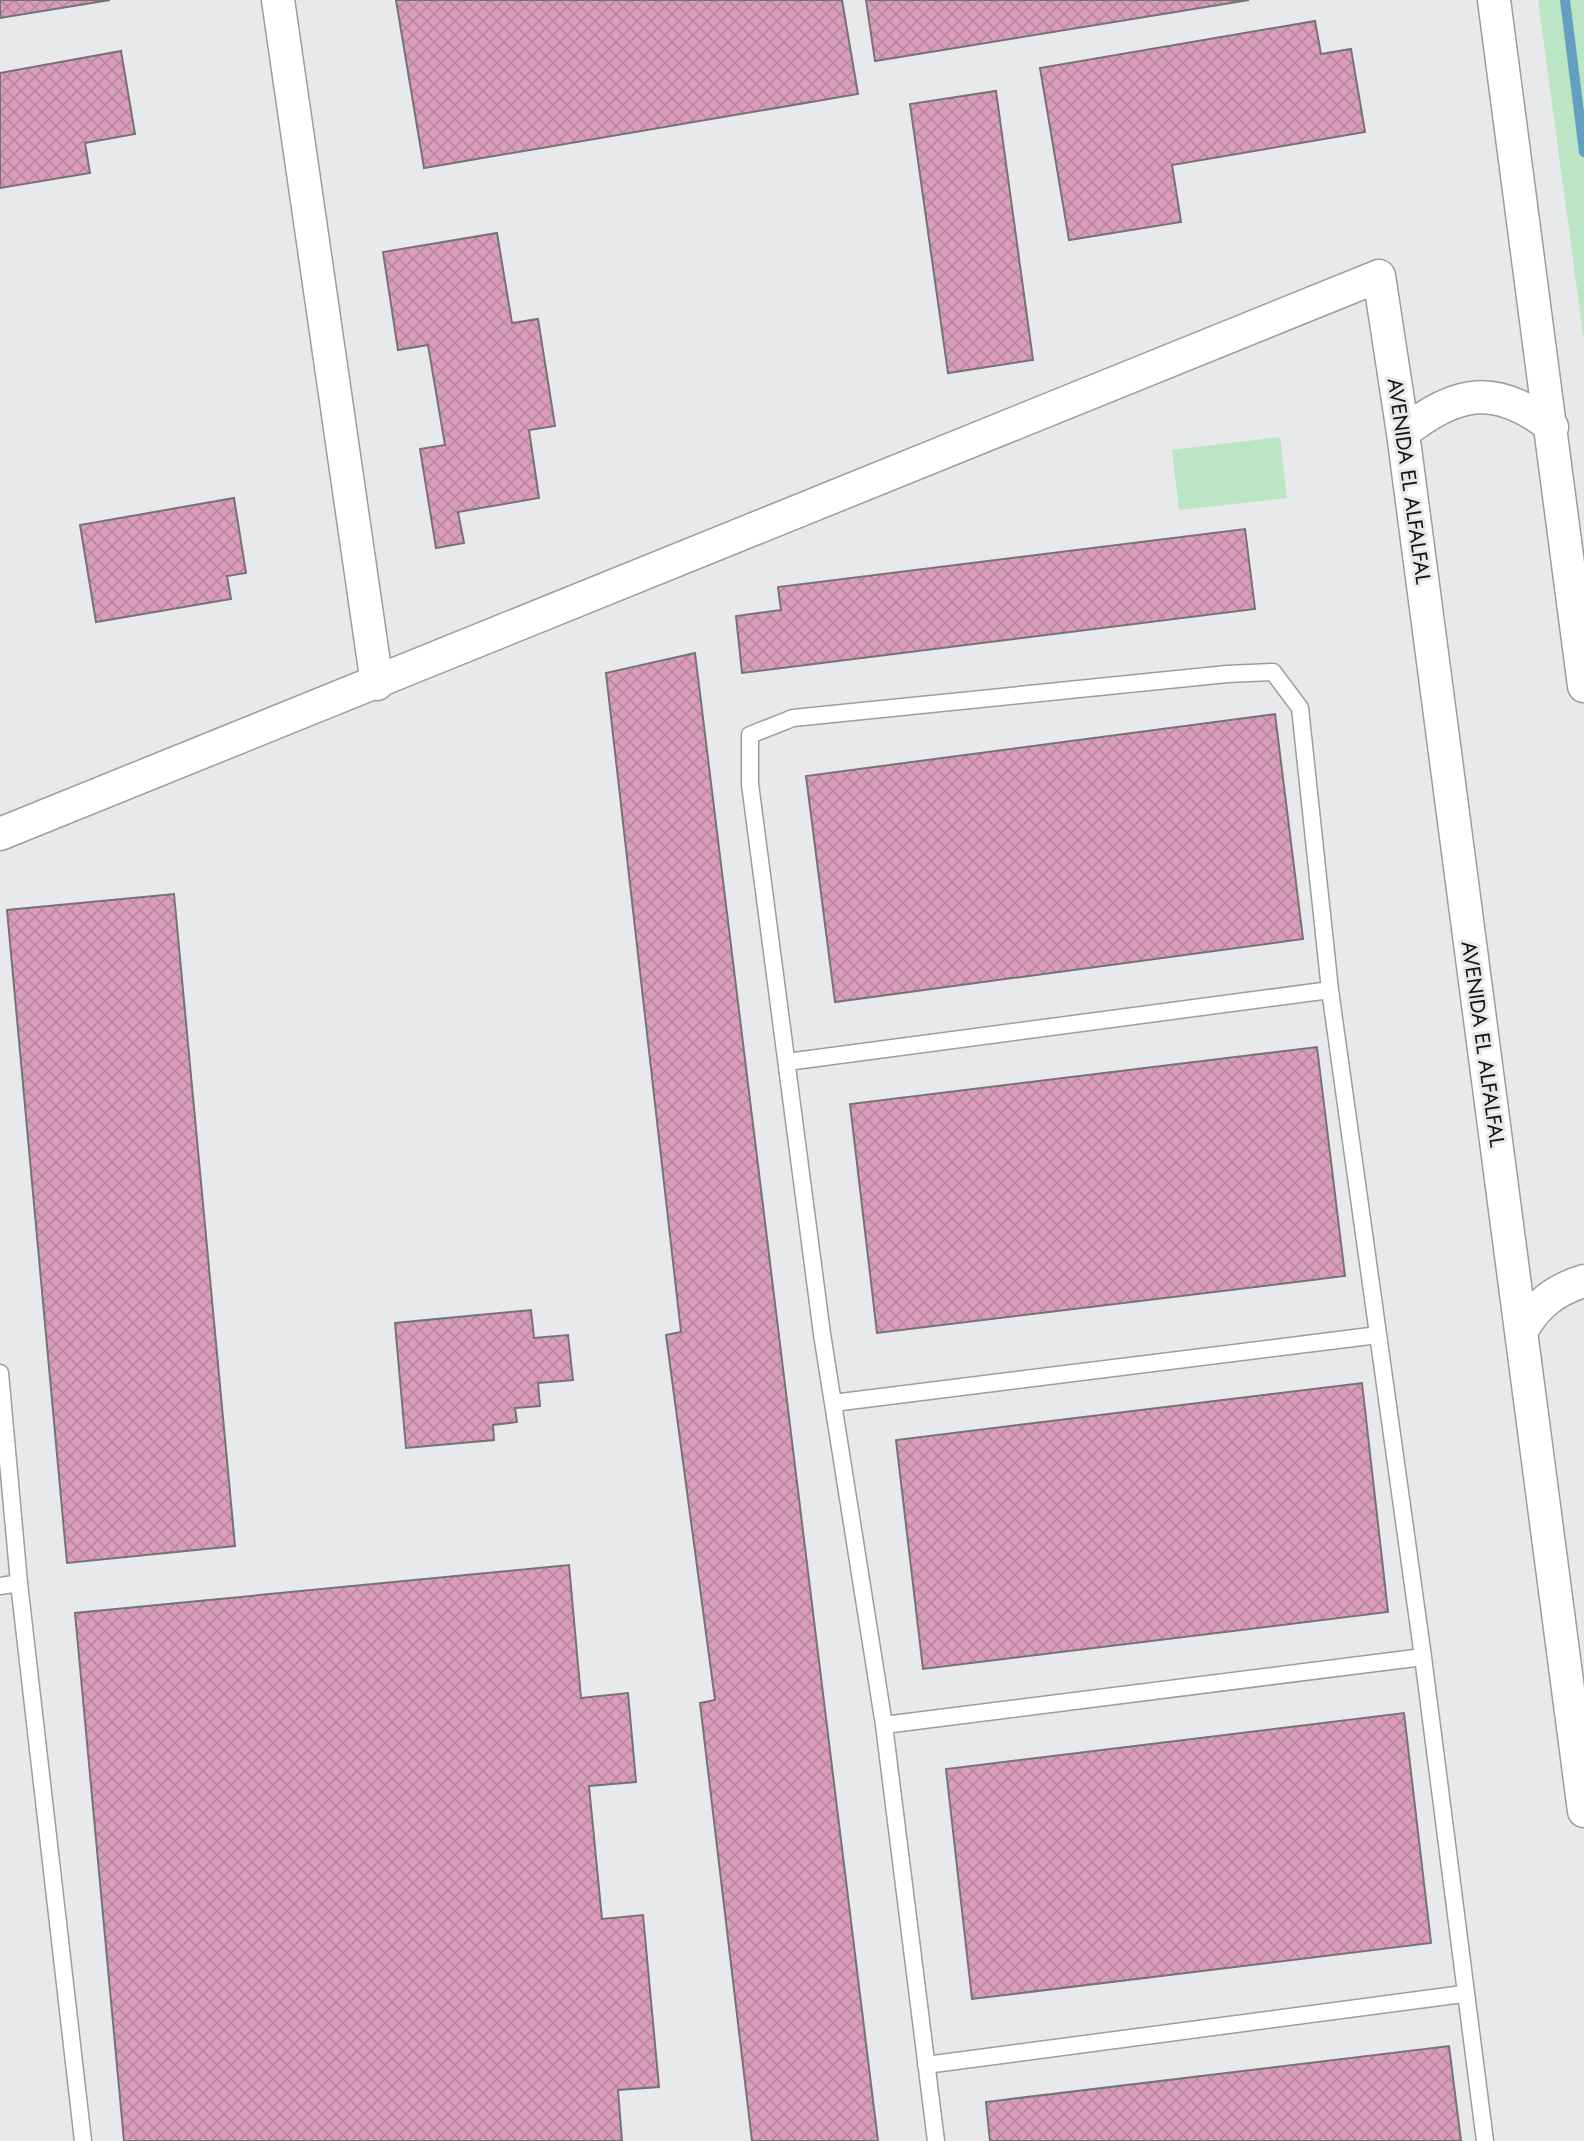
<svg xmlns="http://www.w3.org/2000/svg" width="1584" height="2141" font-family="Jost,sans-serif">
  <style>
    .green { fill: #bce5c5 }
    .lines { fill: none; stroke-linecap: round; stroke-linejoin: round }
    .stream { stroke: #639fbf; stroke-width: 10 }
    .building { fill: url(#building-cross-hatch); stroke: #757374; stroke-width: 2 }
    .service-casing { stroke: #9c9d9f; stroke-width: 19 }
    .minor-casing { stroke: #9c9d9f; stroke-width: 35 }
    .service { stroke: #fff; stroke-width: 16 }
    .minor { stroke: #fff; stroke-width: 32 }
    .labels { text-anchor: middle; dominant-baseline: central; stroke-width: 6; stroke-linejoin: round; paint-order: stroke }
    .street-label { font-size: 21px; fill: #141415; stroke: #e8e9eb }
  </style>
  <defs>
    <pattern id="building-cross-hatch" width="8" height="8" patternUnits="userSpaceOnUse" patternTransform="scale(1.75)"><rect width="8" height="8" fill="#da9eba"/><path d="M0 0l8 8M0 8l8-8" fill="none" stroke="#ba879f"/></pattern>
  </defs>
  <rect width="100%" height="100%" fill="#e8e9eb"/>
  <path class="green" d="M1538,0H1584V341Z
    M1280,437L1287,498L1179,510L1172,450Z"/>
  <g class="lines">
    <path class="stream" d="M1565,0L1584,152"/>
  </g>
  <path class="building" d="M0,0H110L0,18Z
    M396,0H842L858,94L424,168Z
    M866,0H1249L875,61Z
    M1315,21L1321,54L1351,49L1365,132L1172,165L1181,222L1069,240L1040,68Z
    M121,51L135,134L85,143L90,173L0,188V73Z
    M996,91L1033,360L948,373L910,104Z
    M497,233L512,323L538,319L555,426L529,430L539,498L458,512L464,543L436,548L420,449L445,445L428,345L398,350L383,252Z
    M234,498L246,573L227,576L231,599L96,622L80,525Z
    M1245,529L1255,609L742,673L736,616L781,610L778,587Z
    M695,653L878,2141H752L700,1703L715,1700L666,1335L681,1332L606,673Z
    M1275,714L1303,939L835,1002L806,776Z
    M174,894L235,1546L67,1563L7,910Z
    M1317,1047L1345,1276L877,1333L850,1104Z
    M531,1310L534,1338L568,1335L573,1380L538,1383L540,1406L515,1408L517,1422L493,1425L494,1440L406,1448L395,1323Z
    M1362,1383L1388,1612L923,1669L896,1440Z
    M569,1565L581,1698L628,1693L636,1782L589,1786L602,1919L643,1915L659,2087L618,2090L622,2141H124L75,1613Z
    M1404,1713L1431,1943L972,1999L946,1769Z
    M1449,2046L1461,2141H990L986,2102Z"/>
  <g class="lines">
    <g class="service-casing">
      <path id="service" d="M787,1062L1330,990
        M0,1373L19,1583L83,2141
        M833,1403L1378,1335
        M0,1586L19,1583
        M884,1725L1423,1657
        M926,2065L1463,1994
        M936,2141L884,1725L822,1334L750,784V735L793,718L1227,674L1273,672L1300,708L1330,990L1423,1657L1485,2141"/>
    </g>
    <g class="minor-casing">
      <path id="minor" d="M278,0L377,684
        M1494,0L1584,686
        M1403,433C1457,390 1496,383 1552,427
        M0,834L1379,276L1403,433L1584,1811
        M1522,1330C1537,1304 1555,1290 1584,1281"/>
    </g>
    <use href="#service" class="service"/>
    <use href="#minor" class="minor"/>
  </g>
  <g class="labels">
    <g class="street-label">
      <text transform="translate(1409 481) rotate(82)">AVENIDA EL ALFALFAL</text>
      <text transform="translate(1483 1044) rotate(82)">AVENIDA EL ALFALFAL</text>
    </g>
  </g>
</svg>
